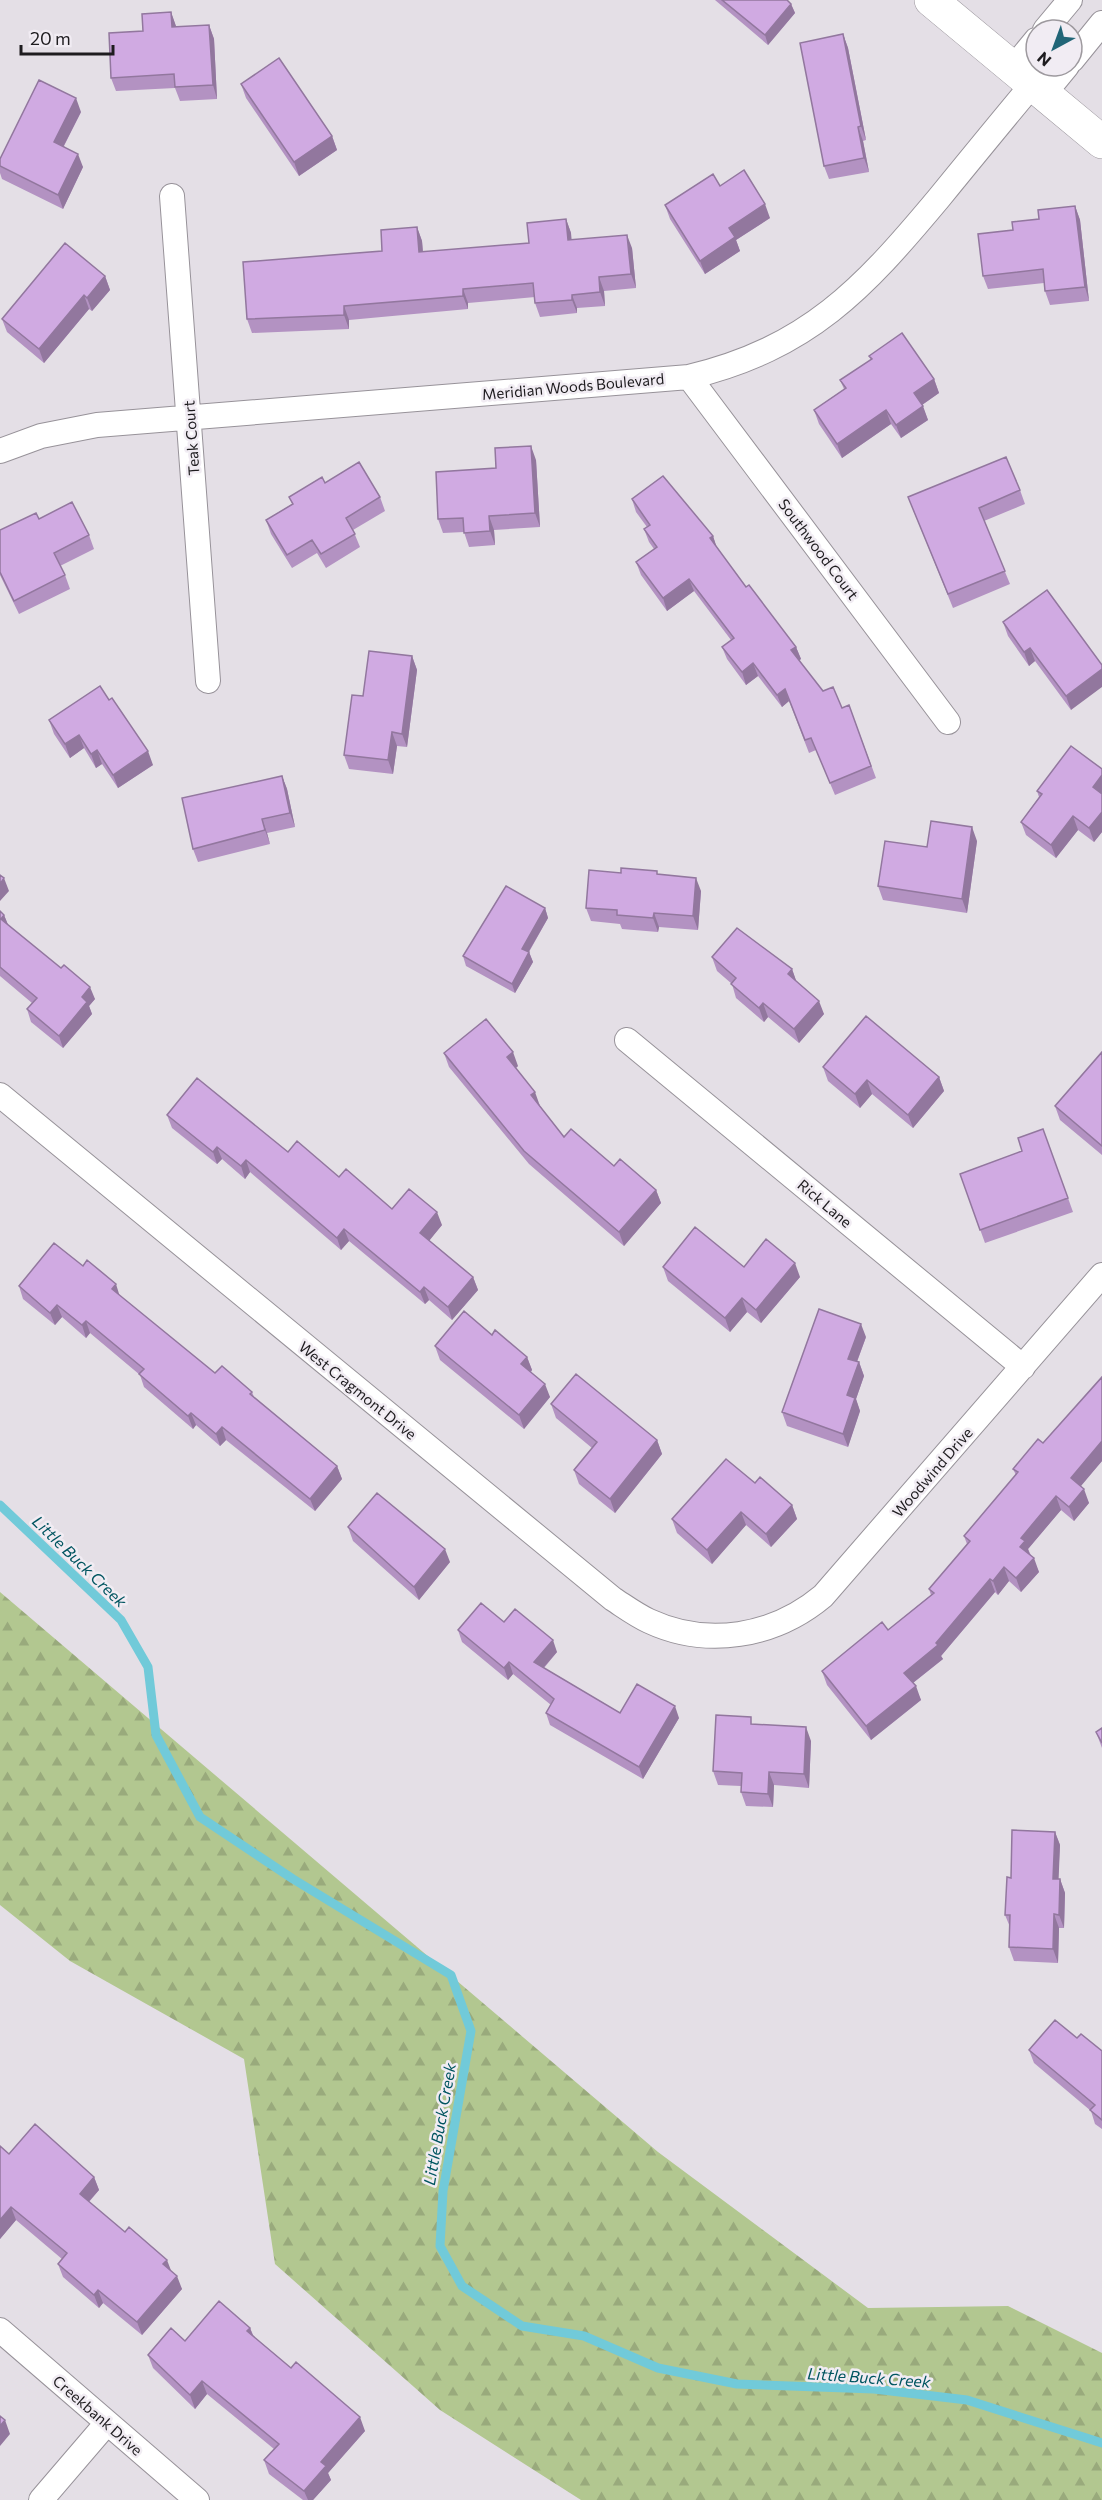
<svg xmlns="http://www.w3.org/2000/svg" width="1102" height="2500" font-family="Commissioner,sans-serif">
  <style>
    .forest { fill: url(#forest-firs) }
    .lines { fill: none; stroke-linecap: round; stroke-linejoin: round }
    .stream { stroke: #71cad9; stroke-width: 9 }
    .street-casing { stroke: #979299; stroke-width: 26 }
    .secondary-casing { stroke: #979299; stroke-width: 34 }
    .street { stroke: #fff; stroke-width: 24 }
    .secondary { stroke: #fff; stroke-width: 33 }
    .wall { fill: #b392c2 }
    .shaded-wall { fill: #92779e }
    .building { fill: #d0aae2; stroke: #92779e; stroke-width: 1.5 }
    .labels { text-anchor: middle; dominant-baseline: central; stroke-width: 5; stroke-linejoin: round; paint-order: stroke }
    .street-label { font-size: 15px; fill: #1e1c1f; stroke: #f1ecf3 }
    .water-label { font-size: 16px; font-style: italic; fill: #015560; stroke: #f1ecf3 }
  </style>
  <defs>
    <pattern id="forest-firs" width="22" height="20" patternUnits="userSpaceOnUse" patternTransform="scale(1.5)"><rect width="22" height="20" fill="#b2c790"/><path d="M5 1l3.5 6h-7zM16 11l3.5 6h-7z" fill="#99aa7c"/></pattern>
  </defs>
  <rect width="100%" height="100%" fill="#e4dfe6"/>
  <path class="forest" d="M0,1592L658,2152L868,2308L1008,2306L1102,2353V2500H581L440,2410L275,2264L244,2059L70,1961L0,1905Z"/>
  <g class="lines">
    <path class="stream" d="M0,1505L121,1620L148,1667L156,1735L200,1817L293,1879L451,1975L471,2031L443,2191L440,2246L462,2286L522,2326L584,2336L658,2368L737,2384L874,2389L967,2400L1102,2443"/>
    <g class="street-casing">
      <path id="street" d="M1045,30L1070,0
        M1072,60L1102,23
        M1013,68L1036,40
        M1044,94L1067,66
        M172,196L208,681
        M689,377L948,722
        M0,451L41,436L97,425L689,377C809,348 863,289 939,198C970,160 1001,122 1032,85
        M627,1040L1023,1367
        M0,1095L613,1599C624,1606 636,1615 649,1621C707,1648 774,1637 823,1596L1102,1275
        M0,2330L197,2500
        M41,2500L107,2423"/>
    </g>
    <g class="secondary-casing">
      <path id="secondary" d="M931,0L1102,142"/>
    </g>
    <use href="#street" class="street"/>
    <use href="#secondary" class="secondary"/>
  </g>
  <path class="wall" d="M715,0H787L791,4L795,13L768,45Z
    M171,12L176,27L209,25L214,39L217,99L180,101L175,88L116,91L111,78L143,31Z
    M843,34L848,48L866,140L863,141L869,172L829,179L824,166Z
    M241,84L332,136L337,150L299,176L246,98Z
    M81,112L64,146L83,167L63,209L2,179L0,173V159Z
    M720,186L770,218L736,240L740,251L705,274L670,219L665,205Z
    M1075,206L1080,220L1089,301L1050,305L1045,291L1044,283L988,289L983,276L1013,230L1039,219Z
    M566,219L571,233V240L632,248L636,288L604,291L605,306L577,308V313L540,317L535,303V297L468,303V309L349,320V329L252,333L247,319L382,251L417,227L422,241L423,252L529,243Z
    M105,276L110,290L92,311L89,309L44,363L7,332L2,319Z
    M869,356L934,379L939,393L922,405L928,420L901,438L891,424L842,458L819,424L814,410L844,389L840,380L871,360Z
    M536,460L540,527L494,530L495,545L469,547L464,532L443,533L438,519L496,468Z
    M325,483L380,497L385,511L353,530L360,547L326,568L317,553L292,568L271,534L266,520L292,504L289,497Z
    M1020,490L1025,504L984,521L1010,584L953,608L908,497Z
    M632,499L713,536L716,546L746,587L796,647L801,659L799,660L823,691L842,708L849,705L876,778L835,795L816,750L809,753L789,701L782,707L758,676L746,685L727,659L722,647L731,640L694,591L667,611L641,575L636,562L654,549L649,542L644,529L647,527L636,512Z
    M39,519L89,535L94,549L60,566L65,575L70,589L19,614L0,575V530Z
    M1047,590L1071,710L1035,661L1029,666L1008,636L1003,622Z
    M412,656L417,670L407,747L397,746L393,774L349,769L344,755Z
    M49,720L153,765L118,788L102,764L96,768L84,748L70,758L54,734Z
    M1102,769V832L1094,842L1078,830L1056,858L1026,835L1021,822L1039,797L1037,791Z
    M282,776L287,789L295,827L267,833L270,844L198,862L193,849Z
    M977,841L967,913L883,900L878,886Z
    M621,873L659,874L701,891L698,930L659,927L658,932L622,929L620,924L591,921L586,908Z
    M545,908L548,918L529,952L533,962L515,993L466,966L463,956Z
    M0,911L4,915L8,925L95,999L89,1006L92,1014L63,1048L31,1022L27,1009L32,1003L0,976Z
    M712,957L792,969L796,981L824,1014L799,1043L768,1017L764,1022L736,998L732,984L717,971Z
    M1102,1052V1155L1060,1120L1055,1106Z
    M444,1053L518,1066L516,1068L540,1106L564,1137L656,1190L661,1203L624,1246L529,1164L449,1067Z
    M823,1067L939,1077L944,1091L913,1128L872,1094L860,1108L828,1081Z
    M167,1115L288,1152L339,1177L392,1209L442,1225L429,1240L473,1277L478,1290L452,1320L429,1300L425,1304L349,1241L341,1250L250,1172L245,1179L222,1159L217,1164L172,1128Z
    M1022,1151L1068,1198L1073,1212L985,1243L960,1174Z
    M83,1266L215,1373L252,1392L254,1397L337,1466L342,1479L315,1511L226,1440L220,1446L196,1425L193,1429L144,1387L140,1375L90,1333L86,1338L62,1317L55,1325L23,1299L19,1286Z
    M663,1267H744L800,1277L761,1323L747,1312L730,1332L668,1281Z
    M492,1335L527,1357L532,1370L531,1372L550,1397L524,1429L440,1360L435,1346Z
    M866,1337L857,1362H859L864,1376L856,1399L860,1411L848,1447L787,1426L782,1412Z
    M1102,1377V1461L1080,1486L1089,1503L1074,1521L1061,1510L1028,1549L1039,1572L1021,1592L1009,1581L998,1595L995,1592L941,1656L943,1659L913,1683L921,1700L871,1740L827,1685L822,1671L888,1630L931,1595L929,1589L967,1544L964,1536L1016,1475L1013,1469L1043,1443Z
    M551,1404L657,1440L662,1454L615,1513L579,1484L574,1470L592,1448L556,1418Z
    M755,1483L792,1505L797,1519L771,1547L746,1525L712,1564L677,1533L672,1519Z
    M348,1527L450,1562L419,1600L353,1541Z
    M504,1622L557,1652L544,1668L620,1713L679,1718L643,1779L550,1725L546,1713L551,1705L513,1674L508,1680L462,1642L458,1630Z
    M754,1724L811,1741L809,1788L774,1785L773,1807L746,1806L741,1792V1786L718,1785L713,1771Z
    M1102,1728V1748L1096,1732Z
    M1055,1832L1060,1845L1058,1879H1060L1065,1893L1064,1928H1059L1058,1963L1014,1961L1009,1947L1010,1927L1005,1915L1011,1878Z
    M1077,2038L1102,2051V2129L1095,2124L1091,2111L1034,2063L1029,2050Z
    M0,2146L9,2154L94,2177L99,2190L89,2202L171,2271L182,2289L142,2335L103,2303L99,2308L63,2277L58,2264L62,2259L16,2220L0,2239Z
    M250,2328L254,2337L365,2431L328,2473L331,2480L313,2500H303L269,2474L264,2460L274,2449L207,2394L195,2409L153,2368L148,2355L185,2341Z"/>
  <path class="shaded-wall" d="M791,4L795,13L768,45L765,35Z
    M171,12L176,26L177,41L172,27Z
    M209,25L214,39L217,99L213,85Z
    M843,34L848,48L866,140L861,126Z
    M76,98L81,112L59,155L54,142Z
    M858,127L863,141L869,172L864,158Z
    M332,136L337,150L299,176L294,162Z
    M78,154L83,167L63,209L58,195Z
    M765,204L770,218L736,240L740,251L705,274L700,261L729,228Z
    M1075,206L1080,220L1089,301L1085,287Z
    M566,219L571,233L573,254L568,240Z
    M417,227L422,241L424,266L419,252Z
    M627,235L632,248L636,288L631,274Z
    M105,276L110,290L92,311L87,298Z
    M599,277L604,291L605,306L600,292Z
    M463,289L468,303V309L463,296Z
    M84,295L89,309L44,363L39,349Z
    M572,295L577,308V313L572,300Z
    M344,306L349,320V329L344,315Z
    M934,379L939,393L919,407L914,393Z
    M923,406L928,420L901,438L896,425Z
    M886,410L891,424L842,458L837,444Z
    M531,446L536,460L540,527L535,513Z
    M489,516L494,530L495,545L490,531Z
    M713,536L717,548L710,538Z
    M689,579L694,591L667,611L663,598Z
    M796,647L801,659L796,663L791,650Z
    M1030,648L1035,661L1029,666L1024,652Z
    M412,656L417,670L407,747L402,734Z
    M753,663L758,676L746,685L742,672Z
    M1102,669V687L1071,710L1066,696Z
    M785,689L789,701L782,707L777,695Z
    M392,732L397,746L393,774L388,760Z
    M79,735L84,748L70,758L65,744Z
    M97,750L102,764L96,768L91,754Z
    M148,751L153,765L118,788L113,775Z
    M1102,775V796L1093,787Z
    M282,776L287,789L295,827L290,813Z
    M1102,812V832L1094,842L1089,828Z
    M1073,816L1078,830L1056,858L1051,845Z
    M262,819L267,833L270,844L265,830Z
    M972,827L977,841L967,913L962,899Z
    M4,878L9,891L0,901V884Z
    M696,878L701,891L698,930L693,916Z
    M545,908L548,918L525,958L522,949Z
    M654,913L659,927L658,932L653,918Z
    M4,915L9,927L1,919Z
    M529,952L533,962L515,993L512,984Z
    M792,969L797,983L788,974Z
    M90,987L95,999L89,1006L92,1014L63,1048L59,1036L82,997Z
    M819,1001L824,1014L799,1043L794,1029Z
    M763,1003L768,1017L764,1022L759,1008Z
    M513,1052L518,1066L512,1071L507,1057Z
    M939,1077L944,1091L913,1128L908,1115Z
    M867,1080L872,1094L860,1108L855,1094Z
    M535,1092L540,1106L531,1095Z
    M217,1147L222,1159L217,1164L213,1152Z
    M246,1160L250,1172L245,1179L241,1166Z
    M656,1190L661,1203L624,1246L619,1232Z
    M437,1212L442,1225L425,1246L420,1233Z
    M344,1229L349,1241L341,1250L337,1238Z
    M795,1263L800,1277L761,1323L756,1310Z
    M473,1277L478,1290L452,1320L448,1307Z
    M116,1284L120,1297L112,1289Z
    M424,1287L429,1300L425,1304L420,1292Z
    M742,1298L747,1312L730,1332L725,1318Z
    M57,1305L62,1317L55,1325L50,1313Z
    M86,1321L90,1333L86,1338L82,1325Z
    M861,1324L866,1337L853,1372L848,1359Z
    M527,1357L532,1370L526,1377L521,1364Z
    M859,1362L864,1376L856,1399L860,1411L848,1447L843,1434L847,1395Z
    M545,1384L550,1397L524,1429L519,1415Z
    M191,1413L196,1425L193,1429L188,1416Z
    M222,1427L226,1440L220,1446L216,1434Z
    M657,1440L662,1454L615,1513L610,1499Z
    M1102,1441V1461L1076,1492L1071,1478Z
    M337,1466L342,1479L315,1511L310,1499Z
    M1084,1489L1089,1503L1074,1521L1069,1507Z
    M1056,1496L1061,1510L1028,1549L1030,1555L1020,1547L1021,1538Z
    M792,1505L797,1519L771,1547L766,1534Z
    M741,1512L746,1525L712,1564L707,1550Z
    M445,1549L450,1562L419,1600L414,1587Z
    M1034,1558L1039,1572L1021,1592L1016,1578Z
    M1004,1567L1009,1581L998,1595L993,1581Z
    M990,1579L995,1592L941,1656L943,1659L909,1686L904,1673L936,1643Z
    M553,1640L557,1652L538,1674L534,1662Z
    M509,1662L513,1674L508,1680L504,1668Z
    M916,1686L921,1700L871,1740L866,1726Z
    M675,1706L679,1718L643,1779L639,1767Z
    M806,1727L811,1741L809,1788L804,1774Z
    M769,1772L774,1785L773,1807L768,1794Z
    M1055,1832L1060,1845L1058,1893L1053,1879Z
    M1060,1879L1065,1893L1064,1928L1059,1915Z
    M1054,1914L1059,1928L1058,1963L1053,1949Z
    M94,2177L99,2190L84,2207L80,2194Z
    M11,2207L16,2220L0,2239V2220Z
    M167,2260L172,2273L163,2264Z
    M177,2276L182,2289L142,2335L137,2322Z
    M98,2290L103,2303L99,2308L94,2295Z
    M250,2328L255,2341L247,2331Z
    M202,2381L207,2394L195,2409L190,2395Z
    M360,2417L365,2431L328,2473L331,2480L313,2500H308L304,2491L321,2462Z
    M5,2420L10,2434L0,2446V2426Z"/>
  <path class="building" d="M722,0H787L791,4L765,35Z
    M171,12L172,27L209,25L213,85L175,87L174,74L111,78L109,33L143,31L142,14Z
    M843,34L861,126L858,127L864,158L824,166L800,43Z
    M279,58L332,136L294,162L241,84Z
    M39,80L76,98L54,142L78,154L58,195L0,166V159Z
    M744,170L765,204L729,228L735,237L700,261L665,205L713,174L720,186Z
    M1075,206L1085,287L1045,291L1043,269L983,276L978,234L1013,230L1012,222L1039,219L1038,210Z
    M566,219L568,240L627,235L631,274L599,277L600,292L572,295V300L535,303L533,283L463,289V296L344,306V315L247,319L243,262L382,251L381,230L417,227L419,252L529,243L527,223Z
    M65,243L105,276L87,298L84,295L39,349L2,319Z
    M902,333L934,379L914,393L923,406L896,425L886,410L837,444L814,410L846,388L840,380L872,359L869,356Z
    M531,446L535,513L489,516L490,531L464,533L463,518L438,519L436,472L496,468L495,448Z
    M1006,457L1020,490L979,508L1005,571L948,594L908,497Z
    M359,462L380,497L346,518L355,534L321,554L312,540L287,555L266,520L293,504L289,497L322,477L325,483Z
    M663,476L713,536L710,538L746,587L749,585L796,647L791,650L823,691L833,687L842,708L849,705L871,766L830,783L811,738L805,740L785,689L777,695L753,663L742,672L722,647L734,638L689,579L663,598L636,562L657,547L644,529L650,525L632,499Z
    M72,502L89,535L54,553L65,575L14,601L0,572V530L36,513L39,519Z
    M1047,590L1102,665V669L1066,696L1030,648L1024,652L1003,622Z
    M369,651L412,656L402,734L392,732L388,760L344,755L352,695L363,696Z
    M100,686L109,700L112,698L148,751L113,775L97,750L91,754L79,735L65,744L49,720Z
    M1071,746L1102,769V775L1093,787L1102,794V812L1089,828L1073,816L1051,845L1021,822L1042,794L1037,791Z
    M282,776L290,813L262,819L265,830L193,849L182,798Z
    M931,821L972,827L962,899L878,886L885,841L927,847Z
    M621,868L657,871V874L696,878L693,916L654,913L653,918L617,915V910L586,908L589,870L621,873Z
    M0,875L4,878L0,884Z
    M506,886L545,908L522,949L529,952L512,984L463,956Z
    M0,911L4,915L1,919L61,968L64,965L90,987L82,997L87,1002L59,1036L27,1009L37,998L0,967Z
    M737,928L792,969L788,974L819,1001L794,1029L763,1003L759,1008L731,984L736,978L712,957Z
    M866,1016L939,1077L908,1115L867,1080L855,1094L823,1067Z
    M486,1019L513,1052L507,1057L535,1092L531,1095L564,1137L571,1129L614,1166L620,1159L656,1190L619,1232L524,1151L444,1053Z
    M1102,1052V1146L1055,1106Z
    M197,1078L288,1152L297,1141L339,1177L346,1169L392,1209L409,1189L437,1212L420,1233L473,1277L448,1307L424,1287L420,1292L344,1229L337,1238L246,1160L241,1166L217,1147L213,1152L167,1115Z
    M1043,1129L1068,1198L980,1230L960,1174L1022,1151L1018,1138Z
    M695,1227L744,1267L766,1239L795,1263L756,1310L742,1298L725,1318L663,1267Z
    M54,1243L83,1266L87,1260L116,1284L112,1289L215,1373L222,1366L252,1392L250,1394L337,1466L310,1499L222,1427L216,1434L191,1413L188,1416L139,1374L144,1369L86,1321L82,1325L57,1305L50,1313L19,1286Z
    M819,1309L861,1324L848,1359L859,1362L847,1395L855,1398L843,1434L782,1412Z
    M464,1311L492,1335L495,1330L527,1357L521,1364L545,1384L519,1415L435,1346Z
    M576,1374L657,1440L610,1499L574,1470L597,1442L551,1404Z
    M1102,1377V1441L1071,1478L1084,1489L1069,1507L1056,1496L1021,1538L1025,1541L1020,1547L1034,1558L1016,1578L1004,1567L993,1581L990,1579L936,1643L938,1645L904,1673L916,1686L866,1726L822,1671L882,1622L888,1630L934,1593L929,1589L970,1541L964,1536L1018,1472L1013,1469L1038,1439L1043,1443Z
    M726,1459L755,1483L760,1477L792,1505L766,1534L741,1512L707,1550L672,1519Z
    M377,1493L445,1549L414,1587L348,1527Z
    M481,1603L504,1622L515,1609L553,1640L534,1662L620,1713L637,1684L675,1706L639,1767L546,1713L554,1699L509,1662L504,1668L458,1630Z
    M716,1715L751,1717V1724L806,1727L804,1774L769,1772L768,1794L741,1792L742,1773L713,1771Z
    M1102,1728V1743L1096,1732Z
    M1012,1830L1055,1832L1053,1879H1060L1059,1915L1054,1914L1053,1949L1009,1947L1010,1915H1005L1007,1877L1011,1878Z
    M1055,2020L1077,2038L1081,2034L1102,2051V2120L1090,2110L1095,2105L1029,2050Z
    M35,2124L94,2177L80,2194L125,2232L129,2227L167,2260L163,2264L177,2276L137,2322L98,2290L94,2295L58,2264L67,2253L11,2207L0,2220V2146L9,2154Z
    M219,2301L250,2328L247,2331L291,2368L296,2362L360,2417L321,2462L326,2466L304,2491L264,2460L279,2444L202,2381L190,2395L148,2355L171,2328L185,2341Z
    M0,2416L5,2420L0,2426Z"/>
  <g class="labels">
    <g class="street-label">
      <text transform="translate(573 386) rotate(-5)">Meridian Woods Boulevard</text>
      <text transform="translate(191 438) rotate(-94)">Teak Court</text>
      <text transform="translate(819 549) rotate(53)">Southwood Court</text>
      <text transform="translate(825 1203) rotate(40)">Rick Lane</text>
      <text transform="translate(358 1390) rotate(39)">West Cragmont Drive</text>
      <text transform="translate(932 1472) rotate(-49)">Woodwind Drive</text>
      <text transform="translate(98 2415) rotate(41)">Creekbank Drive</text>
    </g>
    <g class="water-label">
      <text transform="translate(80 1561) rotate(44)">Little Buck Creek</text>
      <text transform="translate(439 2124) rotate(-80)">Little Buck Creek</text>
      <text transform="translate(869 2377) rotate(4)">Little Buck Creek</text>
    </g>
  </g>
  <g transform="translate(1054 48) rotate(221)"><circle r="28" fill="#f1ecf3" stroke="#9d999e" stroke-width="1.5"/>
  <path d="M0-4.5L10 22L0 15L-10 22Z" fill="#216577"/>
  <text y="-9" font-size="16" font-weight="bold" text-anchor="middle" fill="#1e1c1f">N</text>
  </g>
  <path d="M21 45v9h92v-9" fill="none" stroke="#1e1c1f" stroke-width="3"/>
  <text x="30" y="45" font-size="18" fill="#1e1c1f" stroke="#f1ecf3" stroke-width="4.5" paint-order="stroke">20 m</text>
</svg>
